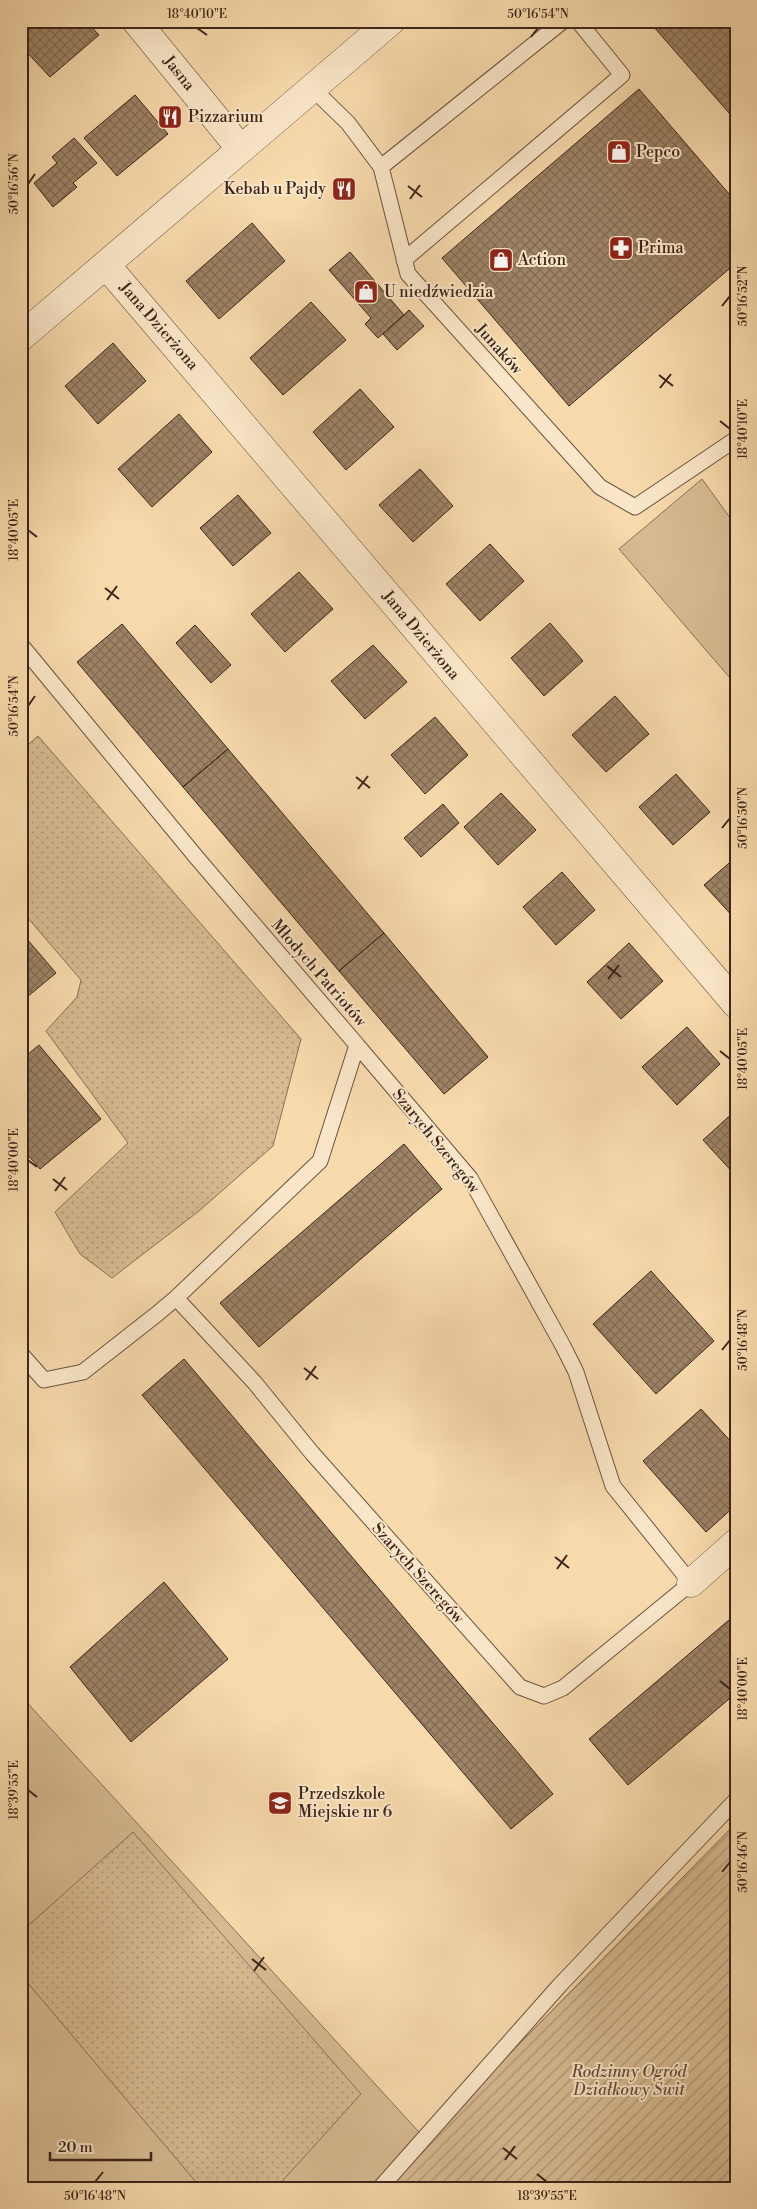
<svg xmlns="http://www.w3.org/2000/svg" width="757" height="2209" viewBox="0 0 757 2209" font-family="'Libre Bodoni',serif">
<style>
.grass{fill:#d8bb93;stroke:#8a7057}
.park{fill:url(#park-dots);stroke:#8a7057}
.garden{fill:url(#garden-furrows);stroke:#8a7057}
.building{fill:url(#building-cross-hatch);stroke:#3d251b}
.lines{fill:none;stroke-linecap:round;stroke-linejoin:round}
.service-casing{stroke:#6c523f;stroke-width:17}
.minor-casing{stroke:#6c523f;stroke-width:29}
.tertiary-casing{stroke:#6c523f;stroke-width:29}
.service{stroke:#fae7c9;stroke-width:15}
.minor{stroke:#fae7c9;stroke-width:28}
.tertiary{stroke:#fae7c9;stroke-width:28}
.ticks{fill:none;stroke:#3d251b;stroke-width:2}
.labels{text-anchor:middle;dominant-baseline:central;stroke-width:4;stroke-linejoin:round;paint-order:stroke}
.street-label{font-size:16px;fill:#3d251b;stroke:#fae7c9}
.poi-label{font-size:16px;fill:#3d251b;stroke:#fae7c9;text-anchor:start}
.park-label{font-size:16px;font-style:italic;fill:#644a39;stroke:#fae7c9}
.neatline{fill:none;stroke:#3d251b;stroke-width:2}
.ticks-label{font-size:12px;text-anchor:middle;fill:#3d251b}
</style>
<defs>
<pattern id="park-dots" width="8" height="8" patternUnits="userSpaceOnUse" patternTransform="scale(1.25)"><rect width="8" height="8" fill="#d8bb93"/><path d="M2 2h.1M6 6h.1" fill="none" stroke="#b09877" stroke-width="1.8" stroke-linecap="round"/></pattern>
<pattern id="garden-furrows" width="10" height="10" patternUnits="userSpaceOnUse" patternTransform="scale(1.25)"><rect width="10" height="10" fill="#d8bb93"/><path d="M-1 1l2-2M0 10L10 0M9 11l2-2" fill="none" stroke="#b09877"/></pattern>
<pattern id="building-cross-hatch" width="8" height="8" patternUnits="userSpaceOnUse" patternTransform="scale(1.25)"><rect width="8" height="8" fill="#9e8366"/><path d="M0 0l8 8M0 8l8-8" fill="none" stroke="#826b53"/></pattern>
</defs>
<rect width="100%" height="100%" fill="#f8daac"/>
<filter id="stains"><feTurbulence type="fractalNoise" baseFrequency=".004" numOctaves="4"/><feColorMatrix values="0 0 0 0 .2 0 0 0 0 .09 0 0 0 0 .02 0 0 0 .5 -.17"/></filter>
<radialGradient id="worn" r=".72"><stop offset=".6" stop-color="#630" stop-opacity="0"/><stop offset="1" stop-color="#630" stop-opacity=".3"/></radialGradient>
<path class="grass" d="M702,479L736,526V685L619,549Z
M21,1696L428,2142L388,2188H21Z"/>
<path class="park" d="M38,736L301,1039L273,1146L199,1211L112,1278L80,1254L55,1212L128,1143L46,1031L77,997L81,980L21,910V751Z
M133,1832L361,2094L276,2188H201L21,1975V1932Z"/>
<path class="garden" d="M736,1823V2188H388L477,2087Z"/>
<path class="building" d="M38,21H86L99,35L50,77L21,46V36Z
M658,21H736V121L653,26Z
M639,89L736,202V263L569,406L442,258Z
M135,95L168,134L117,176L84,138Z
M74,138L97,163L73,183L77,187L53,207L34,183L57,163L52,157Z
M252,223L285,261L219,319L186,281Z
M350,252L404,315L378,338L365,324L371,318L329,270Z
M311,302L346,340L283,395L250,358Z
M409,310L424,326L397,350L383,334Z
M113,343L146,381L98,424L65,386Z
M360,389L394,427L346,470L313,432Z
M179,414L212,452L152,507L118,469Z
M420,469L453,506L413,542L379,505Z
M238,495L271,533L233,566L200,528Z
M490,544L524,581L480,621L446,584Z
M299,572L333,609L285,652L251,614Z
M550,623L583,661L544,696L511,658Z
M122,624L228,749L183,787L77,662Z
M195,625L231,665L211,683L176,643Z
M373,645L407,682L365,719L331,681Z
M615,696L649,734L606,772L572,735Z
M435,717L468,755L425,794L391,755Z
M228,749L384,933L339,971L183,787Z
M676,774L710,812L673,845L639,807Z
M501,793L536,830L498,865L464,827Z
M443,804L459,823L421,857L404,838Z
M736,857V920L704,885Z
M562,872L595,910L556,945L523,907Z
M21,932L56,973L21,1002Z
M384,933L488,1057L444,1094L339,971Z
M629,943L663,981L621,1019L587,982Z
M687,1027L720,1064L677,1105L642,1067Z
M39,1045L101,1119L40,1169L21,1147V1060Z
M736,1110V1176L703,1140Z
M404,1144L442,1189L259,1347L220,1303Z
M651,1271L714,1341L656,1394L593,1324Z
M184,1359L553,1794L511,1829L142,1395Z
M701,1409L736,1447V1505L706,1532L643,1461Z
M164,1582L228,1659L131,1742L70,1667Z
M736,1614V1693L628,1785L589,1739Z"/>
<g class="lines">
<defs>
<path id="service" d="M312,88L348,123L381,167L408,274L600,487L635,507L736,439
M381,167L563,21
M404,260L622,75L578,21
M21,645L197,858L357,1045L320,1161L176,1298L157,1314L83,1372L44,1380L21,1354
M176,1298L255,1383L312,1453L520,1687L544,1696L563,1688L691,1583L613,1486L576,1372L563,1346L470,1178L357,1045
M380,2188L560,1985L736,1800"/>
<path id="minor" d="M106,265L736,1004
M691,1583L736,1543"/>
<path id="tertiary" d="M136,21L240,148
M21,337L391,21"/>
</defs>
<use href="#service" class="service-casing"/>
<use href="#minor" class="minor-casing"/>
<use href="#tertiary" class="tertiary-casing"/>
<use href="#service" class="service"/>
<use href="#minor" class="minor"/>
<use href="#tertiary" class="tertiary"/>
</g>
<path class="ticks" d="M197,28L207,35M531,37L538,28M28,184L35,174M408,186L422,197M410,199L420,185M722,306L730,296M659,375L673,386M660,388L671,374M720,421L730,429M28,530L37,537M105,588L119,599M107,600L117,586M28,706L35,696M356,777L370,788M358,789L368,776M722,828L730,818M607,966L621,977M608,979L619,965M720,1051L730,1059M28,1160L37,1167M53,1179L67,1190M55,1191L65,1177M722,1350L730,1340M304,1368L318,1379M306,1380L316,1366M555,1557L569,1568M557,1569L567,1555M720,1681L730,1689M28,1790L37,1797M722,1872L730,1862M252,1959L266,1970M254,1971L264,1957M503,2148L517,2159M505,2160L515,2146M537,2174L547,2182M95,2182L103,2172"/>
<defs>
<symbol id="restaurant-square" viewBox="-11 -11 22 22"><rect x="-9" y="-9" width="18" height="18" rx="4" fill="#8f2418" stroke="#fae7c9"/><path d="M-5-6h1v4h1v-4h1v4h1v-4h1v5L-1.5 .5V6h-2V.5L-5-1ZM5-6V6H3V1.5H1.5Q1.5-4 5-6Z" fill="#fff"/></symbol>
<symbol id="shop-square" viewBox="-11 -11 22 22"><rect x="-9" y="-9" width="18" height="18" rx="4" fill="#8f2418" stroke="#fae7c9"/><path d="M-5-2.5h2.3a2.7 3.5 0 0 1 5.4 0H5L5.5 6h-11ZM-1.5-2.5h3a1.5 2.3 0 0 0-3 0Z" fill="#fff"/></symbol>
<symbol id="pharmacy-square" viewBox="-11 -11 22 22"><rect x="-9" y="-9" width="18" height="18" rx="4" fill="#8f2418" stroke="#fae7c9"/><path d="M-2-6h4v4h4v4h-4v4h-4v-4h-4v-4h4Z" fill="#fff"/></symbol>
<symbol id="school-square" viewBox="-11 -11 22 22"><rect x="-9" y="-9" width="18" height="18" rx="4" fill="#8f2418" stroke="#fae7c9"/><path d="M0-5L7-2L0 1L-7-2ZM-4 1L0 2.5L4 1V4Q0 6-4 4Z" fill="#fff"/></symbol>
</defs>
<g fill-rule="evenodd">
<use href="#restaurant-square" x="156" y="103" width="28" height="28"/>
<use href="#shop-square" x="605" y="138" width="28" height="28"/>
<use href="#restaurant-square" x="330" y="175" width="28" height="28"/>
<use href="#pharmacy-square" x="607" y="234" width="28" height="28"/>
<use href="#shop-square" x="487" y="246" width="28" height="28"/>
<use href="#shop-square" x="352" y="278" width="28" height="28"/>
<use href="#school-square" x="266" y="1789" width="28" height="28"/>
</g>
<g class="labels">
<g class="street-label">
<text transform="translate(179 73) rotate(51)">Jasna</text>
<text transform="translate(159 326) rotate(49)">Jana Dzierżona</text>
<text transform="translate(499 349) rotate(48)">Junaków</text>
<text transform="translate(421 635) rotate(50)">Jana Dzierżona</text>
<text transform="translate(319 973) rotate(49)">Młodych Patriotów</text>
<text transform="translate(436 1141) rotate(51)">Szarych Szeregów</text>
<text transform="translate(418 1573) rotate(48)">Szarych Szeregów</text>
</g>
<g class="poi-label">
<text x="188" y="117">Pizzarium</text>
<text x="636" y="152">Pepco</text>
<text x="326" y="189" text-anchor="end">Kebab u Pajdy</text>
<text x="638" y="248">Prima</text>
<text x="518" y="260">Action</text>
<text x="384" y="292">U niedźwiedzia</text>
<text x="298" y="1794">Przedszkole<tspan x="298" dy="18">Miejskie nr 6</tspan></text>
</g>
<g class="park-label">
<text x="629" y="2072">Rodzinny Ogród<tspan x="629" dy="18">Działkowy Świt</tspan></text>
</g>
</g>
<rect width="757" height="2209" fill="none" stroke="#f8daac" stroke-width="55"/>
<path d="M50 2152v8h101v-8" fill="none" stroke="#3d251b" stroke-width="2.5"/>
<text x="58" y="2152" font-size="15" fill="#3d251b" stroke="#fae7c9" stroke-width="4" paint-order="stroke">20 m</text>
<rect x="28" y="28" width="702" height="2154" class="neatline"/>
<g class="ticks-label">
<text x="197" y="18">18°40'10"E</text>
<text x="538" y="18">50°16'54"N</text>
<text transform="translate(14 184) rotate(-90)" y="4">50°16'56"N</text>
<text transform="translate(743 296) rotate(-90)" y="4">50°16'52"N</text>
<text transform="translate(743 429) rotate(-90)" y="4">18°40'10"E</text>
<text transform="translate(14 530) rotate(-90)" y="4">18°40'05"E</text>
<text transform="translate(14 706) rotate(-90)" y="4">50°16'54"N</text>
<text transform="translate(743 818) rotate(-90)" y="4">50°16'50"N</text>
<text transform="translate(743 1059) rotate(-90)" y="4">18°40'05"E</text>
<text transform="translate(14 1160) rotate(-90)" y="4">18°40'00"E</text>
<text transform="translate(743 1340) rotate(-90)" y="4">50°16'48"N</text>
<text transform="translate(743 1689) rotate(-90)" y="4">18°40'00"E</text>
<text transform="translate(14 1790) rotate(-90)" y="4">18°39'55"E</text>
<text transform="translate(743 1862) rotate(-90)" y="4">50°16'46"N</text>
<text x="95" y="2200">50°16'48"N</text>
<text x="547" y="2200">18°39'55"E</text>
</g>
<rect width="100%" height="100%" filter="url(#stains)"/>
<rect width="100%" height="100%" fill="url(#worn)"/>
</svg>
